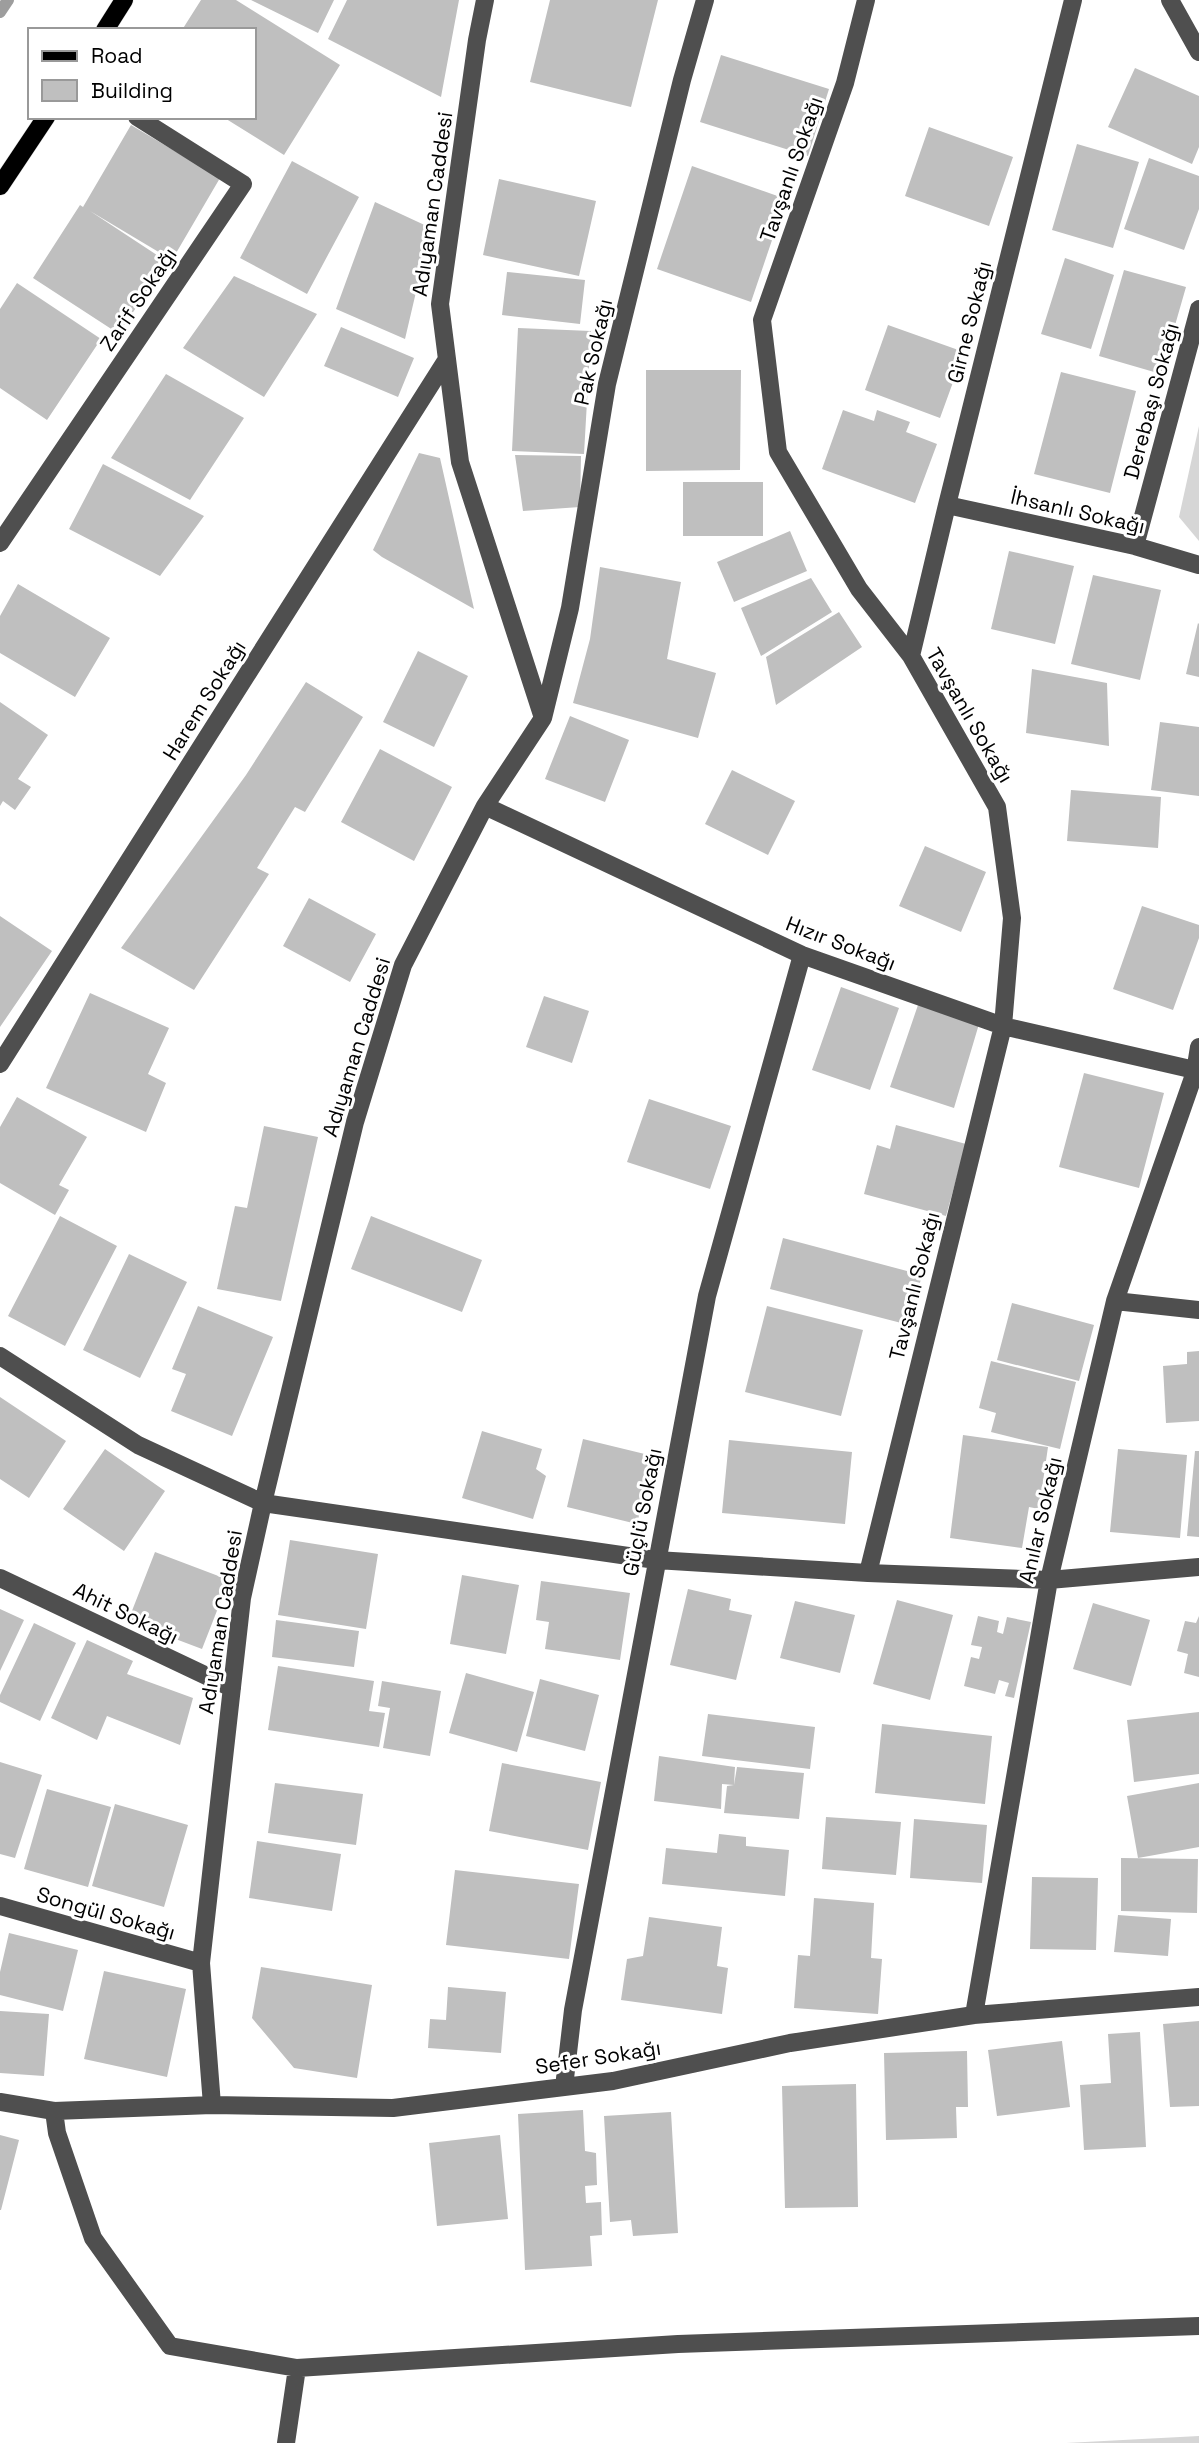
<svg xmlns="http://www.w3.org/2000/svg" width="1199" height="2443" viewBox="0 0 1199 2443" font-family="'Space Grotesk',sans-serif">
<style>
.green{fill:#d6d6d6}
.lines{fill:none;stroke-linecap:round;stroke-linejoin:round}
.stream{stroke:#9d9d9d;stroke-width:12}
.building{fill:#bfbfbf}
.major-casing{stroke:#dbdbdb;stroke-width:19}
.minor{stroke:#4f4f4f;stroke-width:18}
.major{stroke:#000;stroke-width:18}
.labels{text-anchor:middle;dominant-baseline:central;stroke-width:6;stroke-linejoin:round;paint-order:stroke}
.street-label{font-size:21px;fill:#000;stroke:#fff}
</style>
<rect width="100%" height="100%" fill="#fff"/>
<path class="green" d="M1199,426V541L1179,517Z
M1199,2436V2443H1066Z"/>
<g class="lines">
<path class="stream" d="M0,12L8,0"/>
</g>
<path class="building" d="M201,0H236L340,65L284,155L223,117H254V30H182Z
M251,0H334L318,33Z
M347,0H459L441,97L328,39Z
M550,0H658L631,107L530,82Z
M721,55L829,89L808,156L700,122Z
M1135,68L1199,96V147L1192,164L1108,127Z
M131,125L220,178L172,260L90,211L166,261L119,334L33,278L80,205L83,207Z
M929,127L1013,157L989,226L905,196Z
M1077,144L1139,162L1113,248L1052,230Z
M1149,158L1199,176V209L1184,250L1124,229Z
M292,161L359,197L307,294L240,258Z
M692,166L786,199L751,302L657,269Z
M499,179L596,201L579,276L483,255Z
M375,202L431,228L405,339L336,309Z
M1065,258L1114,275L1091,349L1041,334Z
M1124,270L1186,287L1161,374L1099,356Z
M507,272L585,280L580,324L502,315Z
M234,276L317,314L264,397L183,348Z
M17,283L101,339L47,420L0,388V309Z
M888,325L964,352L940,418L865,390Z
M341,327L414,358L398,397L324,366Z
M518,328L591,331L584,454L512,451Z
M646,370H741L740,470L646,471Z
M1061,372L1136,391L1110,493L1034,474Z
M166,374L244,418L190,500L111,458Z
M843,410L874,421L877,410L910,422L906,432L937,444L915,503L822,469Z
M419,453L440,458L474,609L382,557L373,550Z
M515,455L581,456L580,507L523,511Z
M103,464L204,516L160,576L69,529Z
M683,482H763V536H683Z
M790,531L807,571L734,602L717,562Z
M1009,551L1074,566L1055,644L991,629Z
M600,567L681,582L667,659L716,673L698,738L573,703L590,639Z
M1093,575L1161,590L1140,680L1071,664Z
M811,578L832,612L761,656L741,608Z
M18,584L110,638L75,697L0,653V616Z
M839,612L862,647L776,705L766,657Z
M1198,623L1199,624V677L1186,674Z
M418,651L468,676L434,747L383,722Z
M1032,669L1107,683L1109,746L1026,733Z
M306,682L363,717L305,812L295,807L257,868L269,874L194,990L121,948L246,775Z
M0,702L48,735L18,779L31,787L15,810L3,801L0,806Z
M570,716L629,740L605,802L545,779Z
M1160,722L1199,727V796L1151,790Z
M380,749L452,787L414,861L341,822Z
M732,770L795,801L768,855L705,824Z
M1071,790L1161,797L1158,848L1067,841Z
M925,846L986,872L961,932L899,906Z
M309,898L376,934L350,982L283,946Z
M1142,906L1199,925V938L1173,1010L1113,989Z
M0,916L52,951L0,1027Z
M841,987L899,1008L870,1090L812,1070Z
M90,993L169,1028L148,1074L166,1083L146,1132L46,1088Z
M544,996L589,1011L572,1063L526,1047Z
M918,1005L979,1024L954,1108L890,1087Z
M1084,1073L1164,1093L1139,1188L1059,1167Z
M17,1097L87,1137L59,1185L69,1190L55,1215L0,1183V1127Z
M649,1099L731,1126L710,1189L627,1162Z
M896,1125L966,1144L946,1216L864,1194L877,1145L890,1149Z
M264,1126L318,1137L281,1301L217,1289L235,1206L247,1208Z
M60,1216L117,1246L65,1346L8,1316Z
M371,1216L482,1260L462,1312L351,1269Z
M783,1238L922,1275L909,1325L770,1289Z
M129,1254L187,1282L140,1378L83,1350Z
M1012,1303L1094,1325L1079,1381L997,1360Z
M198,1306L273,1337L232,1436L171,1411L186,1374L172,1369Z
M767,1306L863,1330L841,1416L745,1392Z
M1199,1351V1421L1166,1423L1163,1366L1187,1364V1352Z
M991,1361L1076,1382L1060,1449L991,1432L996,1413L979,1408Z
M0,1397L66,1441L29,1498L0,1479Z
M482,1431L542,1449L536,1469L546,1476L533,1519L462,1498Z
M963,1435L1048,1447L1039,1509L1029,1507L1022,1548L950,1538Z
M583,1439L653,1456L637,1524L567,1507Z
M729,1440L852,1452L845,1524L722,1513Z
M105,1449L165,1491L124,1551L63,1509Z
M1118,1449L1187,1455L1180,1538L1110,1532Z
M1195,1451H1199V1537L1187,1536Z
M290,1540L378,1554L366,1629L278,1615Z
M155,1552L229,1580L202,1649L128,1621Z
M462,1575L519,1585L506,1654L450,1644Z
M541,1581L630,1593L620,1660L545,1649L549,1622L536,1620Z
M688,1589L731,1599L729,1610L752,1615L736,1680L670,1665Z
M897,1600L953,1615L930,1700L873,1684Z
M795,1601L855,1615L840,1673L780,1658Z
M1093,1603L1150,1620L1131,1686L1073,1669Z
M0,1609L24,1620L0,1671Z
M978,1616L999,1621L997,1632L1003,1634L1007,1617L1031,1622L1014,1698L1005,1696L1009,1683L999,1680L995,1694L964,1686L971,1657L979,1659L982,1647L971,1645Z
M1199,1616V1677L1184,1673L1188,1654L1177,1651L1185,1621L1196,1623Z
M276,1620L359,1631L354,1667L272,1657Z
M34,1623L76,1643L40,1721L0,1702V1695Z
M87,1640L133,1661L127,1674L193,1698L180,1745L107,1716L97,1740L51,1718Z
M278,1666L374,1681L369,1711L385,1713L379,1747L268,1730Z
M466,1673L534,1692L517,1752L449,1733Z
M540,1679L599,1695L585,1751L526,1736Z
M382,1681L441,1691L430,1756L383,1748L390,1708L378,1706Z
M1199,1712V1774L1134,1782L1127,1720Z
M708,1714L815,1727L810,1769L702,1756Z
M882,1724L992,1736L985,1804L875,1793Z
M659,1756L735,1767L734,1785L722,1784L721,1809L654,1801Z
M0,1762L42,1775L15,1858L0,1854Z
M502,1763L601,1782L588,1850L489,1831Z
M737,1767L804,1773L799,1819L724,1813L727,1786L734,1785Z
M275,1783L363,1794L356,1845L268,1833Z
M1199,1783V1847L1138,1858L1127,1796Z
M47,1789L111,1807L88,1887L24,1869Z
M115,1804L188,1825L164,1907L92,1886Z
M826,1817L901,1822L896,1875L822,1869Z
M914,1819L987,1825L982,1883L910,1878Z
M719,1834L746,1837V1846L789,1850L785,1896L662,1884L666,1848L717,1853Z
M257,1841L341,1854L332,1911L249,1898Z
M1121,1858L1198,1859L1197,1913L1121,1911Z
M455,1870L579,1884L569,1959L446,1945Z
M1032,1877L1098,1878L1096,1950L1030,1949Z
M814,1898L874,1903L871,1958L882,1959L878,2014L794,2008L798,1955L810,1956Z
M1118,1915L1171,1919L1168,1956L1114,1952Z
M649,1917L722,1927L717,1966L728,1968L722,2014L621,2000L627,1959L643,1956Z
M9,1933L78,1950L63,2011L0,1995V1972Z
M261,1967L372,1985L357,2078L294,2068L252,2018Z
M104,1971L186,1989L167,2077L84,2059Z
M448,1987L506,1992L501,2053L428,2048L430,2019L446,2020Z
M0,2011L49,2014L44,2076L0,2073Z
M1199,2021V2106L1170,2107L1163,2024Z
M1140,2032L1146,2147L1084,2150L1080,2085L1111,2083L1108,2034Z
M1062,2041L1070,2107L997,2116L988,2050Z
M967,2051L968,2107H956L957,2138L886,2140L884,2053Z
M856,2084L858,2207L785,2208L782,2086Z
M583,2110L585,2151L596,2153L597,2185L585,2186L586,2203L601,2202L602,2235L590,2236L592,2266L525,2270L518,2114Z
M671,2112L678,2233L633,2236L631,2220L610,2222L604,2116Z
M0,2135L19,2140L1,2210H0Z
M500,2135L508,2219L437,2226L429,2143Z"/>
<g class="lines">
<defs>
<path id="major" d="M105,30L124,0
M0,186L46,117"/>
</defs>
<use href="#major" class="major-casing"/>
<path class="minor" d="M866,0L845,83L762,320L778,452L859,589L911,656L997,807L1012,918L1003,1026L868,1573
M1170,0L1199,52
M947,505L1135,546L1199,565
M0,543L243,184L137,117
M1135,546L1199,309
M911,656L947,505L1073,0
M543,718L570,608L607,384L682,80L705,0
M485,806L802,955L1003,1026L1199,1071
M0,1064L447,359
M1115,1301L1199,1310
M0,1356L138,1445L263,1503L656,1560L868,1573L1049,1580L1199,1567
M0,1578L232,1688
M0,1906L201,1963
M974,2015L1049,1580L1115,1301L1195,1072L1199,1047
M564,2087L573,2010L707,1296L802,955
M0,2102L54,2111L212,2105L393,2108L613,2081L790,2043L974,2015L1199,1997
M212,2105L201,1963L242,1598L263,1503L355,1122L403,965L485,806L543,718L460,462L440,304L477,40L485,0
M54,2111L57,2133L93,2238L170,2346L297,2368L678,2344L1199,2326
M286,2443L297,2368"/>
<use href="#major" class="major"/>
</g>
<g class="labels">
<g class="street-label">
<text transform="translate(791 169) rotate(-71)">Tavşanlı Sokağı</text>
<text transform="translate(432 204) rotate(-82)">Adıyaman Caddesi</text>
<text transform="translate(138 299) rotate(-56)">Zarif Sokağı</text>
<text transform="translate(969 322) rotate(-76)">Girne Sokağı</text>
<text transform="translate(593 352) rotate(-77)">Pak Sokağı</text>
<text transform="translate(1151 401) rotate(-75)">Derebaşı Sokağı</text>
<text transform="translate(1078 511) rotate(13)">İhsanlı Sokağı</text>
<text transform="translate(204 700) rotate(-58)">Harem Sokağı</text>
<text transform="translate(970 715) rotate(60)">Tavşanlı Sokağı</text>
<text transform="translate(841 943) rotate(21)">Hızır Sokağı</text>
<text transform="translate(356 1047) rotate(-73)">Adıyaman Caddesi</text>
<text transform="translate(914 1286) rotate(-76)">Tavşanlı Sokağı</text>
<text transform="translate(642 1512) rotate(-79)">Güçlü Sokağı</text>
<text transform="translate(1040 1520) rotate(-77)">Anılar Sokağı</text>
<text transform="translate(126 1613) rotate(26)">Ahit Sokağı</text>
<text transform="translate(220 1622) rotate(-81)">Adıyaman Caddesi</text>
<text transform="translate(106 1913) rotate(16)">Songül Sokağı</text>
<text transform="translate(598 2057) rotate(-9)">Sefer Sokağı</text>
</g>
</g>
<rect x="28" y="28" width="228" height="91" fill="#ffffff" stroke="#999999" stroke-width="2"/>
<rect x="42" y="51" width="35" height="10" fill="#000000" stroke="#999999" stroke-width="2"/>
<text x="91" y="63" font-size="21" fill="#000000">Road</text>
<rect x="42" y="80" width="35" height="21" fill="#bfbfbf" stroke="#999999" stroke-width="2"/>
<text x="91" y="98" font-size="21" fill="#000000">Building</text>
</svg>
